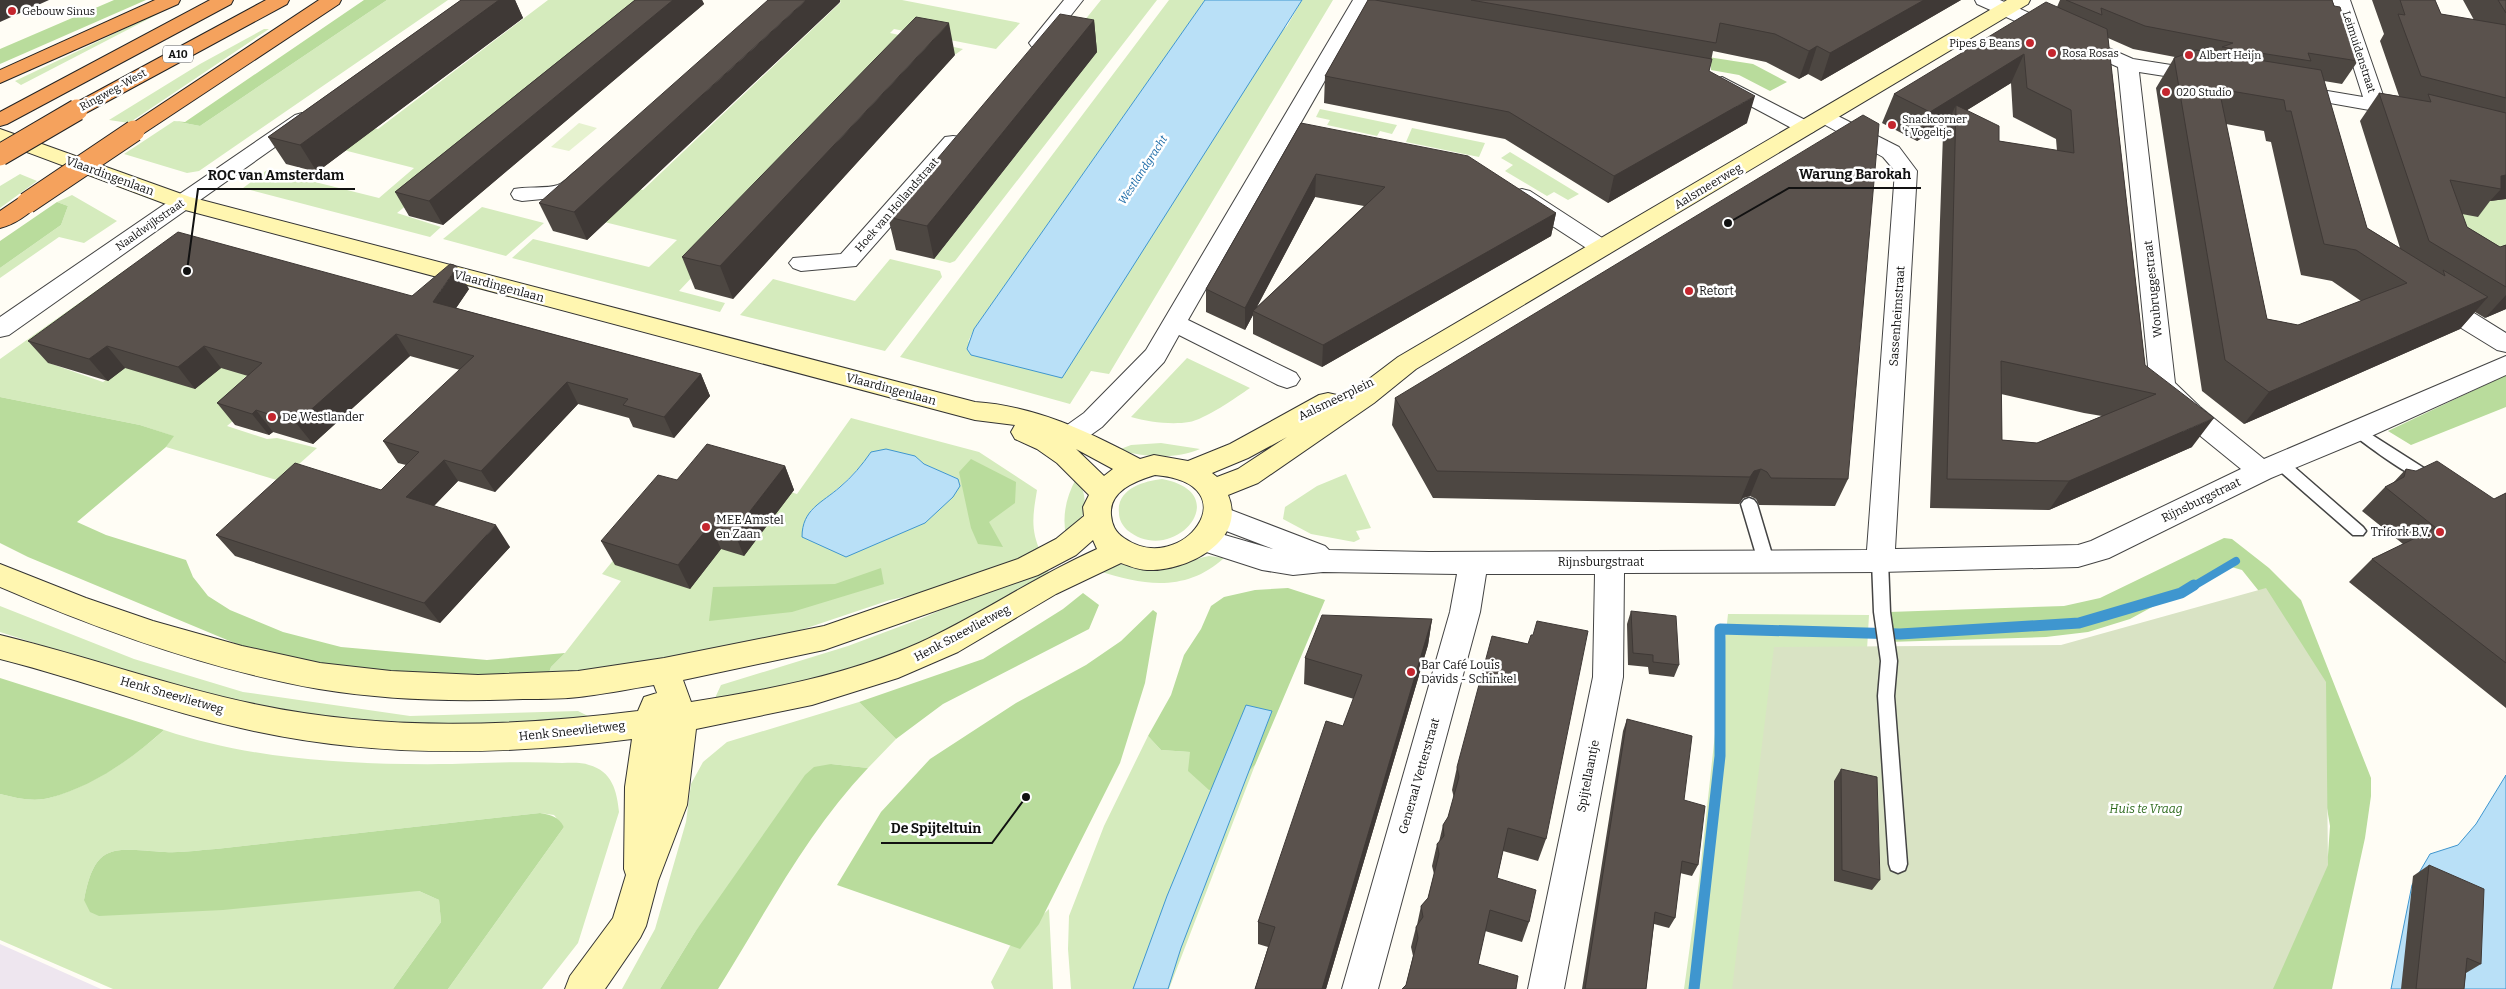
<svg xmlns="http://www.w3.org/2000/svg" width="2506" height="989" viewBox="0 0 2506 989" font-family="Bitter,serif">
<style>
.industrial{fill:#eee6ef}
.green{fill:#d5ebbd;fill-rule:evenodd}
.forest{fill:#b9dc9c}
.cemetery{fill:#d9e3c4}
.pitch{fill:#e6f2cf}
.water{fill:#b9e0f7;stroke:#3f96cf}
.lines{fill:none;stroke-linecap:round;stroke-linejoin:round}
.stream-far1{stroke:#3f96cf;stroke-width:8}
.stream{stroke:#3f96cf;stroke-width:11}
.lane-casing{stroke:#444;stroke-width:3}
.street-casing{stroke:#444;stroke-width:2}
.secondary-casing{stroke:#333;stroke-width:2}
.highway-casing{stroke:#222;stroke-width:2}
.lane{fill:#fff;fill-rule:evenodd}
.street{fill:#fff;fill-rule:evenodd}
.secondary{fill:#fff6b0;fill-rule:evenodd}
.highway{fill:#f5a25d;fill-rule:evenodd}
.highway-bridge-casing{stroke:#222;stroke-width:23;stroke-linecap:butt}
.highway-bridge{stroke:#f5a25d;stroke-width:21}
.wall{fill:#4d4742;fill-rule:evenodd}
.shaded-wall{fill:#3f3936}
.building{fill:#5a524d;stroke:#3f3936;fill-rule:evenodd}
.poi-dot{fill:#c4262e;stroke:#fff;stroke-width:2}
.labels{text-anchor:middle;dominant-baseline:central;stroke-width:5;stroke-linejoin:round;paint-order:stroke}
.far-poi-label{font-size:11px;fill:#111;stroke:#fff;text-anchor:start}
.far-street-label{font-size:11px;fill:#111;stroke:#fff}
.shield{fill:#fff;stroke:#585858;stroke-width:1}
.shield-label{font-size:11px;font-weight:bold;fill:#111}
.far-water-label{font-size:11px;font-style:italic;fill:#1768a6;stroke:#fff}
.street-label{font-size:12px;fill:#111;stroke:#fff}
.poi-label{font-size:12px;fill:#111;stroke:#fff;text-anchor:start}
.park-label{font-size:12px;font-style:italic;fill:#2f6b1f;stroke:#fff}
.leader{fill:none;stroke:#111;stroke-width:2}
.callout-dot{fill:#111;stroke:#fff;stroke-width:2}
.callout-label{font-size:14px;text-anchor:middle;font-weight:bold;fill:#111;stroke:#fff;stroke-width:5;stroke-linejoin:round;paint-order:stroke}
</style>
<rect width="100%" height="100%" fill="#fffdf5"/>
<path class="industrial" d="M0,944L18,952L101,989H0Z"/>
<path class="green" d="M185,0L21,85L15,81Z
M387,0H448L199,171L187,173L124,154L174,121L200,126Z
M548,0H657L397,213L441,227L430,237L243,188L267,170L379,198L414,168L316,143L346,122L378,129Z
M834,0H902L1020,23L996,49L894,29L890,33L963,49L956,54L911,45L679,291L725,303L720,312L512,258L533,239L649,267L677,240L572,214L607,181L643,190L841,2Z
M1101,0H1157L955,261L950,263L934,259L1096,53L1064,46Z
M1169,0H1205L974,329L968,342L1287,26L1302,0H1333L1109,374L1091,371L1070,404L900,357Z
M264,29H269L129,123L109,120L200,64Z
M1320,109L1397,125L1392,134L1380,131L1377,136L1327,125L1330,120L1316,117Z
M1412,128L1485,143L1479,157L1406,142Z
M1510,152L1579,194L1568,200L1554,192L1547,196L1505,171L1513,165L1501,158Z
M2429,158L2506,179V264L2486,273Z
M20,174L37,181L0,208V186Z
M72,195L117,221L84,243L59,237L0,278V268L61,225L68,206L57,202Z
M482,207L544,223L506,256L443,239Z
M890,259L940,271L942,277L885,351L740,315L773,279L855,301Z
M131,266L164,275L49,363L103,382L209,300L272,355L243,379L252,382L266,393L227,426L267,439L277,438L317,448L280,481L166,447L173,436L140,425L0,397V359Z
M1187,358L1250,388C1237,397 1204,420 1189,422C1172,425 1148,422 1131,417Z
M851,418L979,452L1037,490C1033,515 1030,529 1041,553L990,578L890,600L789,634L732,648L548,676L551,667L565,653L621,581L602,574L663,500L715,468L797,494ZM871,452L915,456L924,464L958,479L960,486L810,511C833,493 855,476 871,452Z
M1161,443L1200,449C1175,460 1144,457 1118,450L1131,445Z
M1346,474L1371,528L1356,531L1360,539L1354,542L1311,534L1283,519L1285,507L1317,486Z
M1076,479C1091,495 1086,525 1066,536C1062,516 1066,497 1076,479Z
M1162,479C1238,493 1173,568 1127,530C1122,525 1119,519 1119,513C1116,489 1144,481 1162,479Z
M1209,556L1224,558C1187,592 1144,586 1099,571C1119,559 1140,567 1162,566C1177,565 1194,559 1209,556Z
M1044,566L1052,576L905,651L811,680L726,700L715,698L721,685L848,646L920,619Z
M0,606L134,659L243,692L410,716L578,711L588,716L576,725L360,723L223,703L0,632Z
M1728,614L1869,615L1859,790L1878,989H1684L1699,881Z
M859,702L896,739L868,768L831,764L695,932L660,989H622L655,929L686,822L691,784L703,762L727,742Z
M164,730C256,761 356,765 452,764C489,763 526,761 562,763C571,763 581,762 589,765C612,771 617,791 619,812L578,943L542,989H448L564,827L554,815L540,813L216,849C199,850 182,853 165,852C115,849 95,840 84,900L419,891L439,900L441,922L393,989H113L0,940V794C16,798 33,802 49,798C92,786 132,759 164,730Z
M1148,736L1161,750L1190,752L1240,781L1255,765L1169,989H1071L1068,949L1069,916L1104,826Z
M1049,909L1053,989H994L991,982L1010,946Z"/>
<path class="forest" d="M114,0H146L0,64V49Z
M364,0H387L200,126L174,121L185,122Z
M1695,55L1753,64L1787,82L1770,91L1739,75L1711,70V64L1694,61Z
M57,202L68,206L61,225L0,268V241Z
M2506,375V407L2411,445L2388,431Z
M0,397L140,425L174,436L166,447L77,522L106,535L186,560L193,577L208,596L230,610L283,632L341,647L487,660L565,653L551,667L548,676L412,680L263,655L28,557L0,543Z
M971,459L1016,482L1015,503L989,522L1003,547L978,544L971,528L959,472Z
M2224,538L2232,539L2269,568L2301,600L2371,778V796L2365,838L2332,989H2272L2328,855L2330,826L2326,802L2266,600L2242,570L2228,566L2130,619L2088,632L2046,637L1888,642L1889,612L2064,606L2100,598Z
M881,568L884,584L792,612L709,621L713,587L835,584Z
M1288,588L1325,600L1255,765L1240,781L1209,790L1188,771L1190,752L1161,750L1148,736L1171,695L1184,655L1201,629L1211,606L1224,597L1255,590Z
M1083,593L1099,605L1089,629L943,704L896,739L859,702L983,659L1063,609Z
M1153,610L1157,613L1145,683L1120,763L1039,924L1020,949L837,885L881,812L930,759L1016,703L1086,665L1121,641Z
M0,678L164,730C132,759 92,787 49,798C33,802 16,798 0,794Z
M831,764L868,768C807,832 765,914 718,989H660L695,932L805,775L814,767Z
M540,813C551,815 558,816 564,827L448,989H393L441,922L439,900L419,891L223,910L99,916L90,912L84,900C95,840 115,849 165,852C182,853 199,850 216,849Z"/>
<path class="cemetery" d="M2266,588L2326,682L2328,865L2273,989H1732L1774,647L2061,645Z"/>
<path class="pitch" d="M579,123L597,128L569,151L551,147Z"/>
<path class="water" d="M1205,0H1302L1062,378L971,355L967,349L974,329Z
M886,449L915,456L924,464L958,479L960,486L953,497L925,523L846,557L802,537C802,509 822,503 840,487C852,477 862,465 871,452Z
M1246,705L1272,711L1181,948L1168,989H1133L1167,896Z
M2506,775V989H2391L2412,885L2430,854L2458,845L2476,824Z"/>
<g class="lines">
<path class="stream-far1" d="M2192,587L2236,561"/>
<path class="stream" d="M1694,989L1720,756V629L1900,634L2079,623L2181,593L2194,585"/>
<defs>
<path id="lane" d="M2358,426L2427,470L2439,475L2441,479L2439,483C2421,488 2369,446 2353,435L2351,431L2353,427Z
M2280,458L2285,459L2363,527L2366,531L2363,535H2353L2275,467L2273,463L2275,459Z
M1749,498L1754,500L1757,504L1774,561L1772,565L1766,567L1760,565L1758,561L1741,504L1744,500Z
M1880,555L1886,557L1888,561L1890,612L1897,661L1894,696L1907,864L1905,870L1898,873L1891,870L1889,864L1878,696L1881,661L1874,612L1872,561L1874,557Z"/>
<path id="street" d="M1064,0H1083L1046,47H1032L1029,43Z
M1353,0H1371L1188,320L1296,373L1300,379L1296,385L1287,388L1278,385L1179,335L1164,362L1102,427L1064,454L1055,457L1046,454L1042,447L1046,440L1084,413L1146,350Z
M1975,0H2000L2133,59L2203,70L2210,72L2213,76L2210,80L2203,82L2139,72L2175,383L2200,407L2264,459L2506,356V375L2367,438L2271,478L2109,558L2078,567L1880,572L1624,573L1623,677L1564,989H1528L1593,677L1595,574H1486L1480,612L1378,989H1342L1450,612L1457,574L1323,572L1293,575L1262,570L1194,548L1190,540L1194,532L1204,529L1273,549L1208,524L1204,516L1208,508L1218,505L1325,546L1329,550L1429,552L1867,550L1895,171L1883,157L1818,121L1815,117L1818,113L1825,111L1832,113L1899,147L1917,171L1895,549L2078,545L2091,541L2241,469L2182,421L2150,386L2118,67L1977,4Z
M2332,0H2350L2385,101L2414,109L2417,113L2414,117L2407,119L2375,111L2285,95L2282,91L2285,87L2292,85L2363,97Z
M1722,77L1813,124L1817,128L1813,132L1806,134L1799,132L1715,87L1712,83L1715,79Z
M302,113L309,115L312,119L309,123L9,335L0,337V317L295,115Z
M953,136L961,137L964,142L961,147L856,266L801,271L793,268L789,263L793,258L841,254L945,137Z
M584,167L592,169L595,174L573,196L522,201L514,199L511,194L514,189C528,186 545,189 558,185C568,181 573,170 584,167Z
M1522,189L1530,191L1610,243L1614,248L1610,253L1602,255L1594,253L1514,201L1511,196L1514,191Z
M2436,293L2445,295L2506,333V352L2497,350L2427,307L2424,301L2427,295Z"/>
<path id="secondary" d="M2007,0H2030L2028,4L1416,369L1374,403L1258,483L1228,495C1248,542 1184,572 1147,570C1139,570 1129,566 1121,563L1056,594L958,652L898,678L812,705L696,729L687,805L658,881L646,926L640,938L605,989H565L570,976L613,918L626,875L624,869L625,787L632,739C508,755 381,758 259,732C171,714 87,681 0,659V635C87,656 171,687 259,705C384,731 512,727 638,711L644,697L657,693L654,685C629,689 604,694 579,697C561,699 541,699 523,699C456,702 386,700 319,689C210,670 102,631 0,587V564L86,598L153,621L242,646L320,663L391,671L478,675L578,671L664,658L824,626L1018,559L1056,539L1084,516L1083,507L1089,495L1057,463L1037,449L1015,439L1011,432L1015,425L975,420L174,207L0,142V129L190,197L975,402C1036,406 1087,431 1140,459L1154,455L1188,461L1230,444L1319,395L1328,393L1337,395L1340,401L1398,357ZM1287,437L1238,469L1217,477L1212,473L1248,458ZM1076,449L1113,469L1104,476ZM1155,475C1253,483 1182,579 1124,538C1115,532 1112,525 1111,515C1109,491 1135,481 1155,475ZM1093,540L1097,549C1036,576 980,615 919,643C847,675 768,690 691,702L683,680L824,650L1038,575L1076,555Z"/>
<path id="highway" d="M155,0H180L178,4L0,83V70Z
M210,0H233L231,4L7,124L0,126V112Z
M266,0H289L287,4L84,114L77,116L70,114L67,110L70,106Z
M319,0H341L339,4L141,135L134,137L127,135L123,131L127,127Z
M27,196L35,198L38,203C31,214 13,225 0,228V211L19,198Z"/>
</defs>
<use href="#lane" class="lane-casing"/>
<use href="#street" class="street-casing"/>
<use href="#secondary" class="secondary-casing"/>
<use href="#highway" class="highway-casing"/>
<use href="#lane" class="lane"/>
<use href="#street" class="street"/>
<use href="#secondary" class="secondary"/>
<use href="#highway" class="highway"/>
<defs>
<path id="highway-bridge" d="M0,155L77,110
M27,203L134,131"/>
</defs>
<use href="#highway-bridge" class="highway-bridge-casing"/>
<use href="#highway-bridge" class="highway-bridge"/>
</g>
<path class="wall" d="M461,0H515L523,18L317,172L286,164L268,137Z
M635,0H702L704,4L443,225L409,216L395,192Z
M1368,0H1961L1821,81L1808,74L1799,79L1766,62L1713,51L1709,71L1747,123L1608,203L1505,139L1324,103L1325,76Z
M2060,0H2332L2358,61L2342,84L2324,81L2367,228L2400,248L2360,121L2379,93L2399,96L2380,41L2384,34L2372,0H2435L2441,14L2474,20L2463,0H2506V199L2490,201L2478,217L2462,214L2467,227L2500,247L2506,245V309L2485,318L2475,312L2460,329L2244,424L2202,391L2156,88L2174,58L2175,57L2133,49L2108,38L2145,365L2192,447L2049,510L1930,508L1943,134L1948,122L1917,141L1882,123L1894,94L2057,7ZM2011,83L2013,117L2056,139L2057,151L1999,141L1967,110ZM2226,124L2264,131L2266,141L2271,142L2301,275L2332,281L2361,301L2298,325L2267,319ZM2001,394L2084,413L2102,416L2037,443L2002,440Z
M840,2L587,240L553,231L539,203Z
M1094,20L1097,52L934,259L896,250L888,217Z
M955,55L733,299L695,289L682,257Z
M1301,123L1556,213L1551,236L1322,367L1253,334V315L1245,330L1206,312V289ZM1315,197L1364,206L1257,307Z
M469,289L456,308L701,374L710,396L674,438L633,427L629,418L578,404L495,492L458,481L434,506L510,547L440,623L235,556L216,535L381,490L406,465L398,463L383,441L460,370L410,356L313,444L273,432L269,435L235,425L217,403L248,376L221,368L195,389L125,368L108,381L48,363L28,341Z
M1395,398L1848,479L1835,506L1759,505L1756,499L1750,496L1743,498L1739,504L1433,498L1392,425Z
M785,466L794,490L744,556L721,549L690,589L615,565L601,541L677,480Z
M2406,469L2494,499L2506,493V708L2349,582L2372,559L2403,544L2362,511L2385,487L2393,483Z
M1631,611L1679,665L1674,677L1649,674L1648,667L1628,665L1627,624Z
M1432,619L1428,645L1326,989H1255L1268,947L1258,944V922L1343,726L1354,699L1304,684L1305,658Z
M1627,719L1698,865L1692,876L1680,873L1675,918L1669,928L1654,924L1646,989H1582L1623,731Z
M1457,767L1546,839L1538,861L1503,851L1497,878L1529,922L1522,942L1485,931L1478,964L1406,985L1413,956L1411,947L1416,927L1417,925L1421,906L1428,898L1434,874L1432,866L1437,844L1439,842L1443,825L1448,817L1454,798L1452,790Z
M1841,769L1880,880L1872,890L1834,881V781Z
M2429,865L2481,964L2466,973L2464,989H2401L2413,876Z"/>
<path class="shaded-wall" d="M0,0H49L0,22Z
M499,0H515L523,18L317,172L300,145Z
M673,0H702L704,4L443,225L429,201Z
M806,0H840V2L587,240L574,212Z
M1924,0H1961L1821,81L1830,53Z
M1094,20L1097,52L934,259L927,226Z
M949,23L955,55L733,299L720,266Z
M1817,46L1808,74L1799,79L1809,51Z
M2024,54L2011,83L1956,117V105L1948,122L1917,141L1930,112Z
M1755,96L1747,123L1608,203L1614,176Z
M1316,174L1315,197L1254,312L1253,311V315L1245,330V308Z
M2506,175V199L2490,201L2501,189V176Z
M1556,213L1551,236L1322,367L1323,345Z
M457,267L469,289L446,323L433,302Z
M2506,295V309L2485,318Z
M2488,297L2460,329L2244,424L2269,392Z
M396,334L410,356L313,444L296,423Z
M107,346L125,368L108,381L89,359Z
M204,346L221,368L195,389L178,367Z
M701,374L710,396L674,438L664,417Z
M567,382L578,404L495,492L481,471Z
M256,410L273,432L269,435L252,414Z
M2214,418L2192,447L2049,510L2069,481Z
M444,460L458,481L421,519L406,497Z
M785,466L794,490L744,556L734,532Z
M1761,469L1750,496L1743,498L1739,504L1750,477L1754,471Z
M496,525L510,547L440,623L424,603Z
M710,525L721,549L690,589L678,565Z
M1432,619L1428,645L1326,989H1322Z"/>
<path class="building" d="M461,0H499L300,145L268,137Z
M635,0H673L429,201L395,192Z
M768,0H806L574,212L539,203Z
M1368,0H1375L1712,59L1709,71L1755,96L1614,176L1509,112L1325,76Z
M1471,0H1924L1830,53L1817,46L1809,51L1775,34L1720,23L1716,43Z
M2066,0H2332L2334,6L2340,7L2358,61L2308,53L2311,61L2222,47L2233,43L2145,26L2101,8L2102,15Z
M2400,0H2435L2441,14L2506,25V98L2421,76L2398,14L2405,15Z
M2498,0H2506V13Z
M2046,2L2107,29L2145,365L2214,418L2069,481L1947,479L1956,105L1999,126V141L2074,153L2071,110L2027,88L2024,54L1930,112L1894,94ZM2001,361L2156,394L2037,443L2002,440Z
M1060,14L1094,20L927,226L888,217Z
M916,17L949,23L720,266L682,257Z
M2196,50L2321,70L2367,228L2445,276L2443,270L2488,297L2269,392L2225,360L2174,58ZM2219,89L2284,100L2286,111H2291L2324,244L2356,250L2407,283L2298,325L2267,319Z
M2379,93L2431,102L2428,94L2506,113V175L2501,176V189L2450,180L2467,227L2500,247L2506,245V287L2429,241Z
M1863,115L1879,124L1848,479L1771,478L1767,472L1761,469L1754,471L1750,477L1437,471L1395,398Z
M1301,123L1468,156L1556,213L1323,345L1253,311L1385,187L1316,174L1245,308L1206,289Z
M178,232L412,296L450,264L454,265L457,267L433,302L701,374L664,417L623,405L628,399L567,382L481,471L444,460L406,497L496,525L424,603L216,535L295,463L381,490L419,452L383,441L474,356L396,334L296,423L256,410L252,414L217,403L262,363L204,346L178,367L107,346L89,359L28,341Z
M707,444L785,466L734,532L710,525L678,565L601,541L658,475L677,480Z
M2437,461L2494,499L2506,493V663L2372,559L2436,528L2385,487L2404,477L2406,469L2416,471Z
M1631,611L1676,616L1679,665L1653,662V655L1633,653Z
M1322,615L1432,619L1322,989H1255L1275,927L1258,922L1326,721L1343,726L1362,675L1305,658Z
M1537,621L1588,631L1546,839L1508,828L1497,878L1536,890L1529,922L1490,910L1478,964L1518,976L1516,989H1402L1406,985L1418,938L1416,927L1423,917L1421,906L1428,898L1439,854L1437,844L1444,836L1443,825L1448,817L1459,777L1457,767L1492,636L1528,644L1531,635H1533Z
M1627,719L1692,736L1684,800L1705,806L1698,865L1682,861L1675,918L1655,912L1646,989H1585Z
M1841,769L1877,777L1880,880L1842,870Z
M2429,865L2484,889L2481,964L2467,958L2464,989H2416Z"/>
<g class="poi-dot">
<circle cx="12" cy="11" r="5"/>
<circle cx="2030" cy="43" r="5"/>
<circle cx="2052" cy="53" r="5"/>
<circle cx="2189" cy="55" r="5"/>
<circle cx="2166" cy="92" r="5"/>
<circle cx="1892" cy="125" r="5"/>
<circle cx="1689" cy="291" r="5"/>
<circle cx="272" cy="417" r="5"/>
<circle cx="706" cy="527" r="5"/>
<circle cx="2440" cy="532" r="5"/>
<circle cx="1411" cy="672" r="5"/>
</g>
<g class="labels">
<g class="far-poi-label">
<text x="22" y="11">Gebouw Sinus</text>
<text x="2020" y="43" text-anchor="end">Pipes &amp; Beans</text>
<text x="2062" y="53">Rosa Rosas</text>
<text x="2199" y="55">Albert Heijn</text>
<text x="2176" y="92">020 Studio</text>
<text x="1902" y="119">Snackcorner<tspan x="1902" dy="13">'t Vogeltje</tspan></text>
</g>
<g class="far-street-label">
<text transform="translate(2359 52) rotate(72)">Leimuidenstraat</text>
<text transform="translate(113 90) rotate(-29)">Ringweg-West</text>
<text transform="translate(897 205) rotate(-49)">Hoek van Hollandstraat</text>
<text transform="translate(150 225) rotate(-35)">Naaldwijkstraat</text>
</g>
<rect class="shield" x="163" y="45.5" width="30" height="17" rx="4"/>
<g class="shield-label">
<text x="178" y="54">A10</text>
</g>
<g class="far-water-label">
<text transform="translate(1143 170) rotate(-57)">Westlandgracht</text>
</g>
<g class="street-label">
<text transform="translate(110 176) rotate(20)">Vlaardingenlaan</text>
<text transform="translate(1708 186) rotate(-31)">Aalsmeerweg</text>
<text transform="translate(499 286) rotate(15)">Vlaardingenlaan</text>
<text transform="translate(2153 289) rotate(-96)">Woubruggestraat</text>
<text transform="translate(1897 316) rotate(-86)">Sassenheimstraat</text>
<text transform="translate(891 389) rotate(15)">Vlaardingenlaan</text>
<text transform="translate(1336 399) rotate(-26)">Aalsmeerplein</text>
<text transform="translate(2201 500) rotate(-26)">Rijnsburgstraat</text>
<text x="1601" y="562">Rijnsburgstraat</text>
<text transform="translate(962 633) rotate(-28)">Henk Sneevlietweg</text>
<text transform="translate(172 695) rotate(16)">Henk Sneevlietweg</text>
<text transform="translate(572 731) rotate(-6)">Henk Sneevlietweg</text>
<text transform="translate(1419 776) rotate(-74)">Generaal Vetterstraat</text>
<text transform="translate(1588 776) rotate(-79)">Spijtellaantje</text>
</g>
<g class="poi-label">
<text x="1699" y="291">Retort</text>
<text x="282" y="417">De Westlander</text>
<text x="716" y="520">MEE Amstel<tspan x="716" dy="14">en Zaan</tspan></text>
<text x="2430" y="532" text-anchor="end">Trifork B.V.</text>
<text x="1421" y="665">Bar Café Louis<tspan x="1421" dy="14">Davids - Schinkel</tspan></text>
</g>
<g class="park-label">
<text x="2146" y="809">Huis te Vraag</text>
</g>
</g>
<path class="leader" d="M1728 223L1789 188H1921M187 271L198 189H355M1026 797L992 843H881"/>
<g class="callout-dot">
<circle cx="1728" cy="223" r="5"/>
<circle cx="187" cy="271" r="5"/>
<circle cx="1026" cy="797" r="5"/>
</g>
<g class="callout-label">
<text x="1855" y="179">Warung Barokah</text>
<text x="276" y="180">ROC van Amsterdam</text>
<text x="936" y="833">De Spijteltuin</text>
</g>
</svg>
